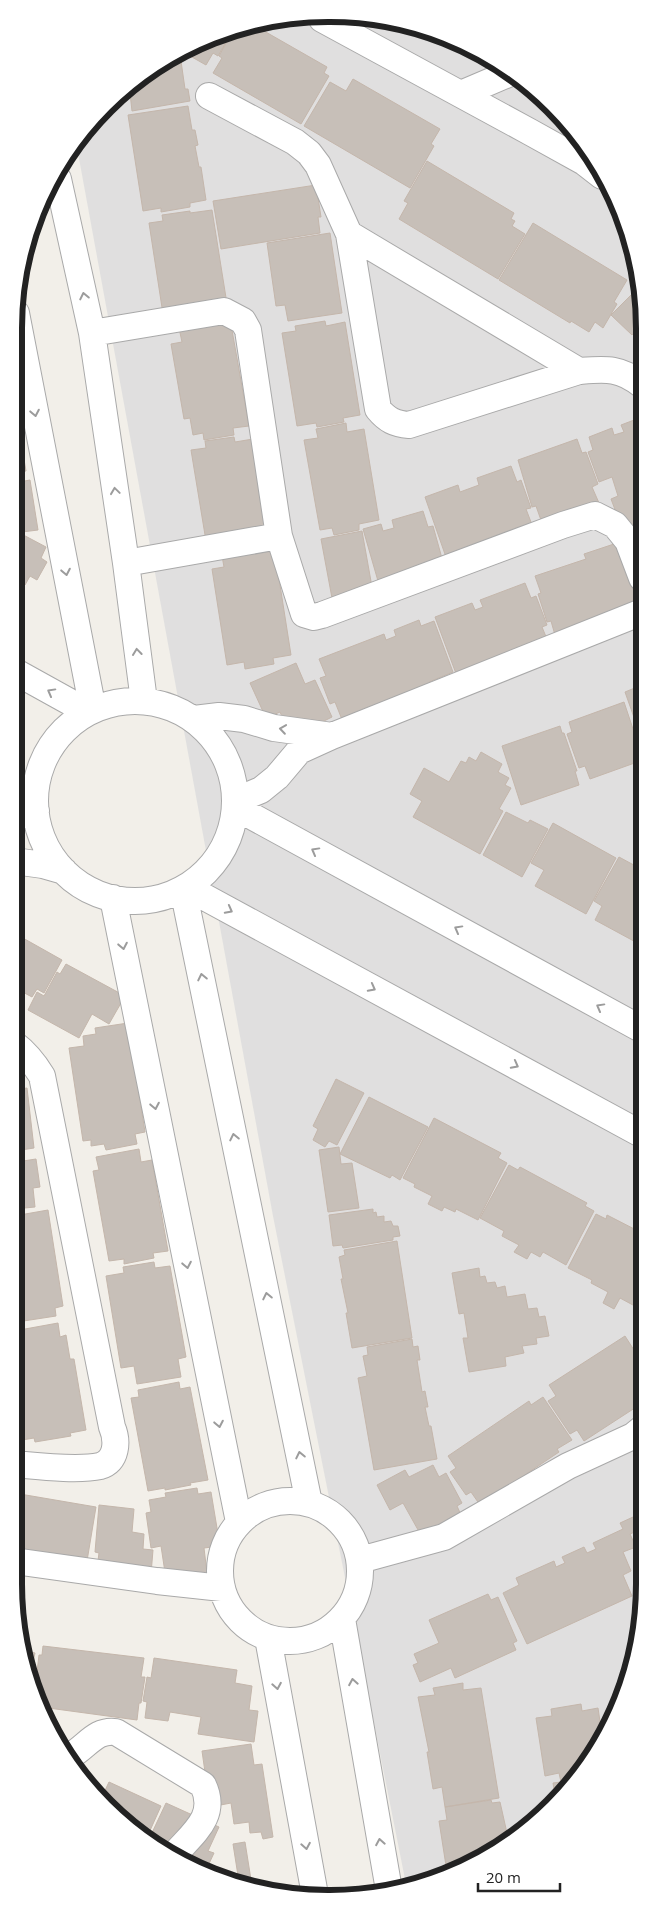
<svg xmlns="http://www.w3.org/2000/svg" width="658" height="1913" viewBox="0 0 658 1913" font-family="'Open Sans',sans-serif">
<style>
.residential{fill:#e0dfdf}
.building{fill:#c7bfb8;stroke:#c4b6ab}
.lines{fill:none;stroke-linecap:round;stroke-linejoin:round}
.street-casing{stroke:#a9a9a9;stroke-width:28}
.street{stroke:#fff;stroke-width:26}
.oneway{stroke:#9c9c9c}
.rim{fill:none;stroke:#222;stroke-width:6}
</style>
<rect width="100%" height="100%" fill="#f2efe9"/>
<path class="residential" d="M288,16L410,24L487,56L566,121L612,190L642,288L644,1584L634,1665L591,1759L504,1846L410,1889H407L273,1216L76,142L79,137L171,56Z"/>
<path class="building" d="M257,27L327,67L324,73L329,76L301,124L213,73L222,58L219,56L230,36Z
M425,31L487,56L482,65Z
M229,37L218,56L213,53L206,65L183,52Z
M171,56L173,62L181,61L185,89H188L190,101L132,111L130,93Z
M353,79L440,129L431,144L434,146L410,188L304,126L330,82L346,91Z
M188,106L192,130H195L198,145L195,146L199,167H201L206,200L190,203V207L161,212V208L143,211L128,115Z
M427,161L514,213L511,219L515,221L512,226L525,234L498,279L399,219L408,203L404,201Z
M316,185L321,217H318L320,233L221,249L213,201Z
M212,210L227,304L163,314L149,223L163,221L162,215L190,211V213Z
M533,223L627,280L614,302L617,304L603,328L595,322L589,332L571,321L570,323L499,280Z
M330,233L342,313L288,321L285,305L276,306L267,243Z
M641,285L642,288V338L635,332L632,335L611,315Z
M230,319L249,426L233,428L234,435L204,440L203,433L193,435L190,418L184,419L171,344L182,342L179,328Z
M325,321L326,326L345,322L360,415L343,418L344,422L317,427L316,423L297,426L282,333L296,331L295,326Z
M14,401L26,471L19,472L20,476L14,477Z
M642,417V521L622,528L611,499L618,496L612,477L599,482L588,452L593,450L589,437L612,428L614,435L624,432L621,425Z
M346,423L347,432L364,429L379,520L359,524V530L334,535L332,528L320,530L304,440L318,438L316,429Z
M234,437L235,442L253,439L268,534L206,541L191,450L206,448L205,441Z
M577,439L582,453L586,452L598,484L592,487L599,503L542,523L536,506L532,507L518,460Z
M511,466L517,482L521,480L531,508L526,509L534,530L447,560L425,497L458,485L460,492L479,485L477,478Z
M14,479H18L19,482L30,480L38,530L22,532L21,524L14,525Z
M423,511L428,527L433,526L443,562L378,581L363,529L381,524L383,531L394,528L392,520Z
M14,530L46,547L41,558L47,562L37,580L30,576L25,585L18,581L14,588Z
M362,531L372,587L332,598L321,539Z
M623,541L642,590L639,591L642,605L555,635L551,621L547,622L538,594L541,593L535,576L586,559L584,554Z
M274,547L291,655L273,658L274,664L245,669L244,662L227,665L212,569L224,567L222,556Z
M525,583L531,598L536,596L547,625L542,627L549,644L458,679L435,617L472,603L475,610L483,607L480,600Z
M419,620L421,626L434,621L453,672L429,682L431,687L343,722L335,702L330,704L320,678L326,676L319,659L384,634L386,640L396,636L394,630Z
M296,663L305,684L315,680L332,717L308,729L303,718L286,725L280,712L266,718L250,683Z
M642,685V740L625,692Z
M624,702L642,756L643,760L590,779L585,766L579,768L567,734L572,732L569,722Z
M560,726L562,733H564L577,771H575L579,785L521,805L502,746Z
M481,752L502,764L498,772L509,778L505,785L511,788L499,809L503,811L480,854L413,817L422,801L410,794L424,768L449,782L461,761L466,763L469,757L476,761Z
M506,812L528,823L530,820L548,829L522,877L483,855Z
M553,823L616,858L586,914L535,886L544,870L531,863Z
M619,857L643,870V946L595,920L602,906L594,901Z
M14,933L62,960L44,993L37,989L32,997L17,989L14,995Z
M66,964L125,996L109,1024L92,1014L79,1038L28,1010L37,992L44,996L57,972L60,974Z
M128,1023L145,1132L135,1134L137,1144L106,1150L104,1144L91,1146V1140L83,1141L69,1048L84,1046L83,1036L96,1034L95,1028Z
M336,1079L364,1093L337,1145L329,1141L325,1147L313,1140L318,1129L313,1126Z
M27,1088L34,1148L21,1150L23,1161L36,1159L40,1187L33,1188L35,1207L14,1209V1090Z
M369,1097L428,1127L400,1180L392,1175L390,1178L340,1154Z
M434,1118L501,1153L498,1158L507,1163L478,1220L456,1209L455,1212L444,1207L442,1211L428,1204L432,1196L414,1187L415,1184L403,1178Z
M339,1147L341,1164L352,1163L359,1208L328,1212L319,1150Z
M139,1149L141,1162L152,1160L168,1251L153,1253L154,1258L124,1264V1259L109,1261L93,1171L99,1170L96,1157Z
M509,1165L518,1170L520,1167L587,1203L585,1206L594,1211L566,1265L543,1252L540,1257L531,1252L527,1259L514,1252L519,1245L502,1236L504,1231L480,1218Z
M373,1209V1213L376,1212L377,1217L384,1216V1222L391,1221L393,1226H398L400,1236L393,1237V1240L343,1248L342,1245L333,1246L329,1215Z
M48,1210L63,1306L55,1308L56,1316L17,1322L16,1318H14V1216Z
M596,1214L606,1219L607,1215L644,1234V1311L620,1298L614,1309L603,1303L608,1292L591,1283L592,1280L568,1268Z
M397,1241L412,1338L352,1348L346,1313H348L341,1279H343L339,1257L345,1255L344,1250Z
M154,1262L155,1268L170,1266L186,1357L178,1359L181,1377L137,1384L134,1366L121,1368L106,1276L124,1273L123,1267Z
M479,1268L480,1277L485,1276L487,1283L495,1282L497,1288L505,1286L507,1297L525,1294L528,1309L537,1308L539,1317L545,1316L549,1336L536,1338L537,1344L522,1346L524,1353L505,1357L506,1366L469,1372L463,1338H468L464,1313L459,1314L452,1273Z
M58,1323L60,1337L66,1335L70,1359H74L86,1430L70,1433L71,1436L35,1442L34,1438L22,1440L14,1392V1331Z
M625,1336L641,1361L644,1360V1402L584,1441L577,1430L570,1434L548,1401L556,1396L549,1385Z
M412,1339L413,1347L418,1346L420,1360H417L422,1392L425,1391L428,1407H425L429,1426H431L437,1459L374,1470L358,1378L367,1376L363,1356L368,1355L367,1347Z
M179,1382L180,1389L190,1387L208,1480L190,1483L191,1485L165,1490V1488L148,1491L131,1398L139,1397L138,1390Z
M543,1397L572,1440L557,1449L559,1452L480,1505L471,1492L466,1495L450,1472L456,1468L448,1456L529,1401L531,1405Z
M433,1465L439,1477L446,1473L462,1503L457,1506L461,1515L422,1537L403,1503L390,1510L377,1485L405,1470L409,1477Z
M197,1488L198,1494L211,1492L220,1546L204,1548L207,1573L166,1579L161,1546L151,1548L146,1513L151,1512L149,1500L166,1497L165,1493Z
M14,1493L96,1507L86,1567L14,1555Z
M99,1505L134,1509L132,1532L144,1534L143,1549L153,1550L151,1574L97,1568L99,1553L95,1552Z
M644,1512V1521L642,1522L644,1528L630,1534L636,1547L623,1552L631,1571L623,1575L632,1596L527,1644L503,1593L519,1585L516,1578L554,1561L556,1567L565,1563L562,1557L584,1547L587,1553L596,1549L593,1543L623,1529L620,1523Z
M488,1594L491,1600L498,1597L517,1641L513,1643L516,1650L455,1678L451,1668L420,1682L413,1665L418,1663L414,1654L439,1643L429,1620Z
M43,1646L144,1658L141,1677H145L141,1703H139L137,1720L41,1707L42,1694L35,1693V1689L39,1655H42Z
M27,1651L35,1653L31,1671Z
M154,1658L237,1670L235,1683L252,1686L249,1710L258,1711L254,1742L198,1734L201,1717L170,1712L168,1721L145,1718L147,1702L143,1701L147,1677L151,1678Z
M463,1683V1690L481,1688L499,1798L445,1807L442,1787L433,1789L427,1752H429L418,1697L435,1695L433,1688Z
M581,1704L582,1711L598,1708L602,1735L591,1759L555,1795L553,1783L561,1782L559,1773L545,1776L536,1718L552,1716L551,1709Z
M251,1744L254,1765L262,1764L273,1837L263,1839L261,1832L250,1833L249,1822L234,1824L231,1803L210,1807L202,1751Z
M109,1782L161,1806L148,1835L101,1799Z
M491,1800L492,1803L500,1802L509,1842L504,1846L447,1872L439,1821L447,1820L445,1807Z
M166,1803L219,1827L208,1851L214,1853L207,1868L193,1862L189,1867L150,1837Z
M245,1842L252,1886L239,1882L233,1844Z"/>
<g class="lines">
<defs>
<path id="street" d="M322,19L530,132L584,162L602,176
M461,94L508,74
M209,96L295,142L309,153L318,165L349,234L378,409C387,420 395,424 409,425L579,371
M58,179L92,333L126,563L144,701
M349,234L579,371C605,369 620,367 642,385
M16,313L93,710
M92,333L224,311L243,321L248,330L279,536L304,614L314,617L322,615L563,525L595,515L615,525L628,541L642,578
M126,563L279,536
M14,671L88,712
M35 801a100 100 0 1 1 200 0a100 100 0 1 1-200 0Z
M194,719L219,716L244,719L274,728L332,736
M235,801L261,790L277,777L299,751L332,736L642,612
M235,807L643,1030
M14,817L36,811
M14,861L43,865L64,871
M186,887L643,1135
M183,889L309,1503
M113,898L239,1522
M14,1044C26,1053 34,1063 42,1076L112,1427C118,1441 117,1461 100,1466C77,1471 37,1466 14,1464
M220 1571a70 70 0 1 1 140 0a70 70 0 1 1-140 0Z
M360,1560L444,1537L568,1466L633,1436L644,1427
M14,1561L157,1581L222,1588
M342,1619L389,1890
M268,1638L315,1895
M70,1756C87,1747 95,1729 116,1732L203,1785C218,1816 193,1833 174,1855"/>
</defs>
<use href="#street" class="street-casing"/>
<use href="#street" class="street"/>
</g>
<defs><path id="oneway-chevron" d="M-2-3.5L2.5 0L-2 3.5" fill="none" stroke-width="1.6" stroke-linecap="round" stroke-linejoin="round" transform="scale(1.25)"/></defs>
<g class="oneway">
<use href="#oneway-chevron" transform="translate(84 296) rotate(-102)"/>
<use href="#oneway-chevron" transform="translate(35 413) rotate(79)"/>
<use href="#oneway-chevron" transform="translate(115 491) rotate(-98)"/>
<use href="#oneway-chevron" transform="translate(66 572) rotate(79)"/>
<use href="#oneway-chevron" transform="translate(137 652) rotate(-97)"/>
<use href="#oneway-chevron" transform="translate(51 692) rotate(-151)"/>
<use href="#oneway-chevron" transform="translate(283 729) rotate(-172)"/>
<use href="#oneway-chevron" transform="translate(315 851) rotate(-151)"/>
<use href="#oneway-chevron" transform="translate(229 910) rotate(28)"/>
<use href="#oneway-chevron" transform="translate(458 929) rotate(-151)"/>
<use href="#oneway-chevron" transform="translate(123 946) rotate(79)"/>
<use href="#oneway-chevron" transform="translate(202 977) rotate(-102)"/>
<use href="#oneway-chevron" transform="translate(372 988) rotate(28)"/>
<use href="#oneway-chevron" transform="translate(600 1007) rotate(-151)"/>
<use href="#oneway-chevron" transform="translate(515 1065) rotate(28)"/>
<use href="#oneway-chevron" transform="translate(155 1106) rotate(79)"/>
<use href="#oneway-chevron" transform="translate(234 1137) rotate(-102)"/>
<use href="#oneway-chevron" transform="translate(187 1265) rotate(79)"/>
<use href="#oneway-chevron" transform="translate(267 1296) rotate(-102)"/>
<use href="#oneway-chevron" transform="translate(219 1424) rotate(79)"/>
<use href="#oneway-chevron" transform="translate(300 1455) rotate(-102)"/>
<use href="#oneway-chevron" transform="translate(353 1682) rotate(-100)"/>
<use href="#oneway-chevron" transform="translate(277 1686) rotate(80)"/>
<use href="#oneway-chevron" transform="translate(380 1842) rotate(-100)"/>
<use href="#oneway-chevron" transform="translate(306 1846) rotate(80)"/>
</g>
<path d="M0 0H658V1913H0ZM328 22H330A306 306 0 0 1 636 328V1584A306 306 0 0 1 330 1890H328A306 306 0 0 1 22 1584V328A306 306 0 0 1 328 22Z" fill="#fff" fill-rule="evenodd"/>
<path class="rim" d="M328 22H330A306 306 0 0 1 636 328V1584A306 306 0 0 1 330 1890H328A306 306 0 0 1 22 1584V328A306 306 0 0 1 328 22Z"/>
<path d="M478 1883v8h82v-8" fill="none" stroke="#222222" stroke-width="2.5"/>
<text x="486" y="1883" font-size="15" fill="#222222" stroke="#ffffff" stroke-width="4" paint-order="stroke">20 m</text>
</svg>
